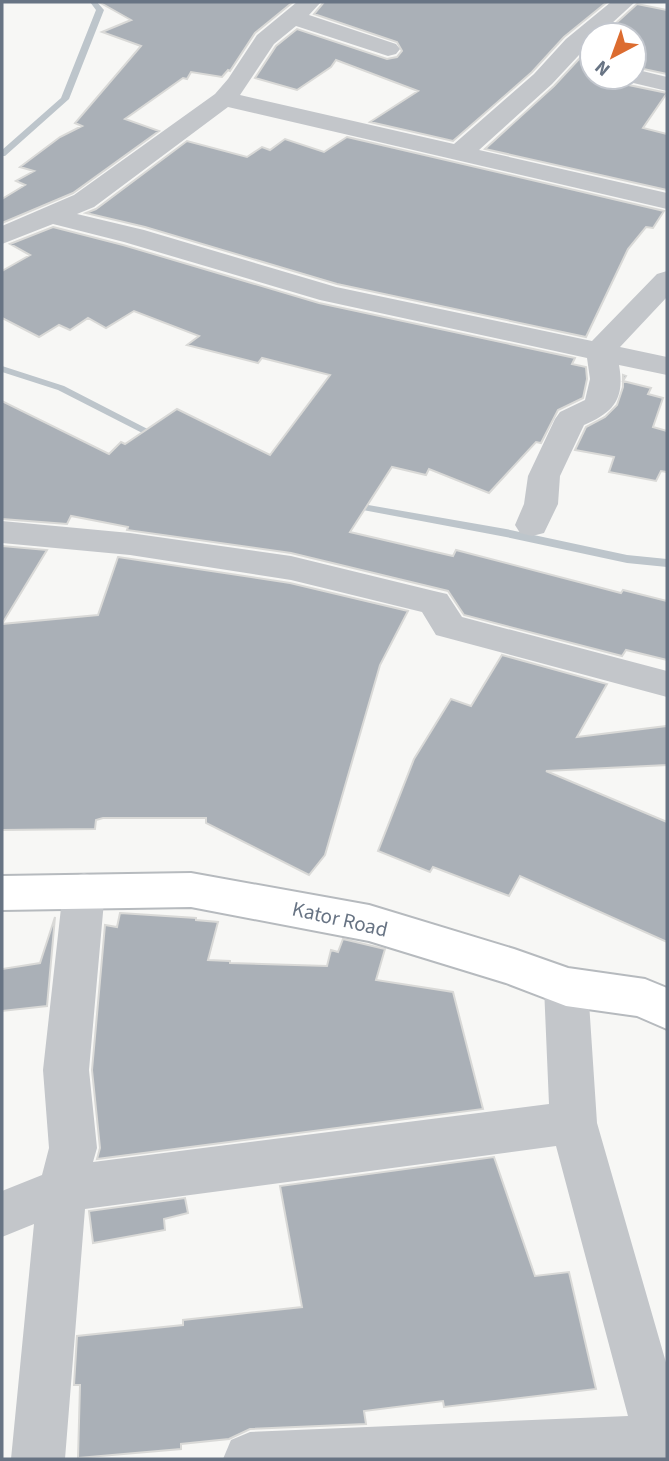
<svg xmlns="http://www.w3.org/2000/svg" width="669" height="1461" viewBox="0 0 669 1461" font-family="'Source Sans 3',sans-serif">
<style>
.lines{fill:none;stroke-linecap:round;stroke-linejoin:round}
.stream{fill:#bdc5cb;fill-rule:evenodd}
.building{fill:#aab0b7;stroke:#d9d9d7;stroke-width:2}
.major-casing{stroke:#b6babe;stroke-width:4}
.minor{fill:#c3c6ca;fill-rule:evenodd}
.major{fill:#fff;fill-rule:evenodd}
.labels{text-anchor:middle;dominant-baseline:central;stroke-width:7;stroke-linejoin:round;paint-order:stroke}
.street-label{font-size:21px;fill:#687484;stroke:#fff}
</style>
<rect width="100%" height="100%" fill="#f7f7f5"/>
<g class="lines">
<path class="stream" d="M90,2H97L104,10L69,99L5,156H2V150L61,98L96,10Z
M2,366L64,386L165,438L160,441L156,440L58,390L2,372Z
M351,502L506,529L627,555L667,559V567L627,563L506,537L347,507L346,505L347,503Z"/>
</g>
<path class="building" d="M99,2H293L255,33L230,71L228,70L222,77L191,72L187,79L183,78L125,119L159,131L73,193L2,223V199L25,185L16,181L34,171L20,167L60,137L82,126L75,123L141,46L102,32L131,20Z
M324,2H607L564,37L532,72L453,141L370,122L418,91L336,60L331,67L297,90L255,78L276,46L297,29L387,59L397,57L402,51L397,42L314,14Z
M637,4L667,10V74L634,67V35H603Z
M592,45V77H620L624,84L667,93L643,128L667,134V190L485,149L554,86Z
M347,137L664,211L653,228L646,227L628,249L586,337L337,284L145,227L86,213L96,209L187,141L247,157L262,147L270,150L285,139L324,152Z
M53,227L123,245L319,303L575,358L572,364L586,367L587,379L583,398L558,410L541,443L536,442L489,493L429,469L426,475L392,467L350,532L453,556L456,550L621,593L623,590L667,601V660L626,650L622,656L464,615L448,591L291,553L127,530L128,527L71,516L67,524L2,519V401L109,454L121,442L125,444L177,409L270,455L330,375L262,358L258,363L187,345L199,336L134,311L106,328L88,318L70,330L59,325L39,337L2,318V271L30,255L10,244Z
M623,375L626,376L623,381L651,388L648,394L663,398L653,427L667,431V472L661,471L656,481L609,472L614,457L575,450L586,427L605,417L617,405L623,387Z
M2,546L47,550L2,624Z
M118,557L290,583L408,611L380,665L325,855L309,875L206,823V818H103L96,820L95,829L2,830V624L98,615Z
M502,655L607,684L577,737L667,726V765L546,771L667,822V942L520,876L509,896L433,867L430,872L378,851L414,759L451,699L471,706Z
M120,913L196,918V920L218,922L208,960L230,961V963L327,966L331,950L338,952L343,939L385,949L376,980L453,992L483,1109L97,1159L100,1148L92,1070L105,925L117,927Z
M55,917L47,1006L2,1011V969L40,963Z
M494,1157L535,1276L569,1272L596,1389L444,1407L443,1401L364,1411L366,1424L250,1429L229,1439L181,1444V1449L78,1458L80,1385H74L77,1336L183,1325V1320L302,1307L280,1186Z
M185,1198L188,1213L164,1219L165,1230L93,1243L89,1211Z"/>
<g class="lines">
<defs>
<path id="major" d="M191,873L369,905L514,949L568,968L645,979L667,988V1029L637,1016L566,1006L506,983L369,941L191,907L2,910V876Z"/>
</defs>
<use href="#major" class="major-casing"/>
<path class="minor" d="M297,2H321L309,15L396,44L400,49L396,54L388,56L296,26L274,44L240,95L454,144L534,74L566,39L611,2H635L599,35H592V41L552,84L479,150L667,193V209L228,107L94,207L77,214L144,230L336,287L592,341L657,274L667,271V297L620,347L667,357V375L619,365C625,399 614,412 584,425L560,476L558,504L544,533L532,536L520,533L515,525L524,504L528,476L555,419L560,412L585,400L590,379L587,358L320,300L124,242L53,224L2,244V226L74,195L215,94L228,79L257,35Z
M634,69L667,77V91L625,81L623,77H634Z
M2,521L130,533L291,556L434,591L447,594L462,617L667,671V697L436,635L422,612L291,580L130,555L2,543Z
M84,873L99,878L105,890L89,1070L97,1148L93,1162L549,1104L544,987L550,974L566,968L582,974L588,987L597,1123L667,1366V1459H223L231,1440L250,1432L628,1416L556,1146L85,1209L65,1459H11L34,1224L2,1237V1191L42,1175L49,1148L43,1070L63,890L69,878Z"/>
<use href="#major" class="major"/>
</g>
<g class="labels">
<g class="street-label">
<text transform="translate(340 919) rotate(13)">Kator Road</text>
</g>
</g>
<rect width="669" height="1461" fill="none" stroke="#687484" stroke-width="7"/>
<g transform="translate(613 56) rotate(221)"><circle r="33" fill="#ffffff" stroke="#c3c7ce" stroke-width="2"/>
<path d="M0-5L12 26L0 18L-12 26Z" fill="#dc6c30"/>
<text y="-10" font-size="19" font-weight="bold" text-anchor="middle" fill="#687484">N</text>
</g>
</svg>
